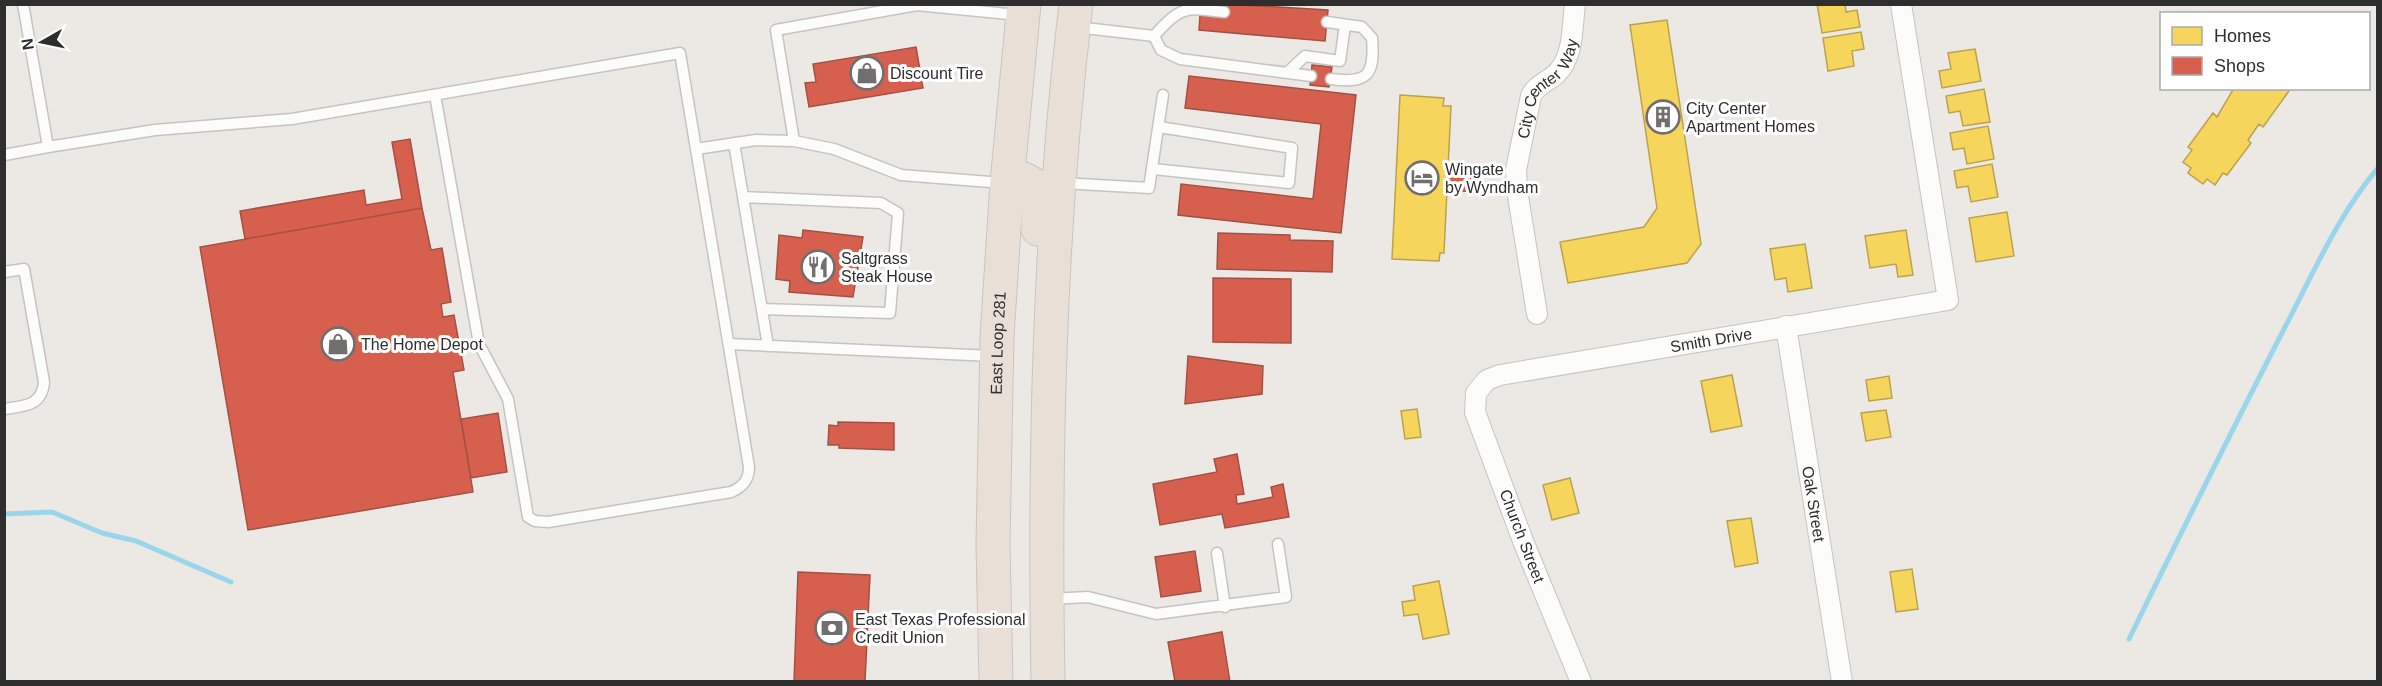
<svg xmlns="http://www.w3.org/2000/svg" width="2382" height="686" viewBox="0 0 2382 686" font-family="Helvetica,sans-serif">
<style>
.homes{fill:#f6d55c;stroke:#baa34e;stroke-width:1.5}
.shops{fill:#d6604d;stroke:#a45144;stroke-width:1.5}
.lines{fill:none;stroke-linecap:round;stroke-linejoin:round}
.stream{stroke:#99d6ec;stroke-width:5}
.lane-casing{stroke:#c5c4c5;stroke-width:13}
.street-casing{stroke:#c5c4c5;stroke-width:22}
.highway-casing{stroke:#c6c5c4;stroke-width:35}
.lane{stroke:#fcfcfb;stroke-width:10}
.street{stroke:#fcfcfb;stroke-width:20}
.highway{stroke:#eadfd6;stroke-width:33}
.labels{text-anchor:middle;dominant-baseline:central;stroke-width:6;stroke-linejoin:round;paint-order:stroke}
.poi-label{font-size:16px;fill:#2e2e2e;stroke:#fff;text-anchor:start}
.street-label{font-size:16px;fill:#2e2e2e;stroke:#fff}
</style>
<rect width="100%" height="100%" fill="#ece8e4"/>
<path class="homes" d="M1817,4H1845L1846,12L1857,10L1860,27L1822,33Z
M1667,20L1701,244L1687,263L1568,283L1560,242L1644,227L1657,208L1630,25Z
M1861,32L1864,49L1852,51L1854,66L1828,71L1823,38Z
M1975,49L1981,81L1942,88L1939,71L1951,69L1948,53Z
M2234,88H2285L2289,91L2263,127L2259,124L2248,140L2251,143L2227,175L2223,173L2215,185L2207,179L2203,184L2188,173L2191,168L2183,162L2192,150L2188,147L2213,113L2217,117Z
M1984,89L1990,122L1963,126L1960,111L1949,113L1946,96Z
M1400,95L1444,98L1443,106H1451L1444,253H1440L1439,261L1392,259Z
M1988,126L1994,159L1967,164L1964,148L1953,150L1950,133Z
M1992,164L1998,197L1971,202L1968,186L1957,188L1954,171Z
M2007,212L2014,256L1976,262L1969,218Z
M1906,230L1913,275L1898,277L1896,264L1870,268L1865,236Z
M1805,244L1812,288L1788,292L1786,278L1775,280L1770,249Z
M1732,375L1742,426L1711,432L1701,381Z
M1889,376L1892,398L1869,401L1866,380Z
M1417,409L1421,437L1405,439L1401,411Z
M1886,410L1891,437L1866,441L1861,413Z
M1570,478L1579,513L1552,520L1543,485Z
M1751,518L1758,563L1735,567L1727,521Z
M1912,569L1918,609L1896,612L1890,572Z
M1439,581L1449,634L1423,639L1418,614L1404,616L1402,602L1415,600L1413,586Z"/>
<path class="shops" d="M1225,4L1328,10L1325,41L1199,30L1200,15L1224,17Z
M916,47L923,88L809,107L805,83L816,82L813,64Z
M1312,65L1332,67L1329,87L1310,85Z
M1189,76L1356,95L1341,233L1178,215L1181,184L1313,199L1321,124L1185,108Z
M410,139L422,208L245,239L240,211L364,190L366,205L402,199L392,142Z
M1449,166L1479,168L1477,192L1447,190Z
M422,208L431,250L442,248L451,302L441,304L443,317L454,315L464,370L453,372L473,492L248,530L200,247Z
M803,230L863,237L853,297L789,292L790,281L776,279L779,235L802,238Z
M1218,233L1290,235V240L1333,241L1332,272L1217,269Z
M1213,278L1291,279V343L1213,342Z
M1188,356L1263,366L1262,394L1185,404Z
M498,413L507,472L471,478L461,419Z
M838,422L894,423V450L839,448V445H828L829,425L838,426Z
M1237,454L1244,494L1236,495L1237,504L1273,497L1271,487L1283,484L1289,517L1225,528L1222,514L1160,525L1153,484L1217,472L1214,459Z
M1195,551L1201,591L1161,597L1155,557Z
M798,572L870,575L865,682H794Z
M1222,632L1230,682H1175L1168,642Z"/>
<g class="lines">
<path class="stream" d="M4,514L52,512L102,533L136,541L231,582
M2129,639C2180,535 2231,432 2284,329C2312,276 2339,213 2378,168"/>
<defs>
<path id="lane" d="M1327,22L1362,27L1372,38C1375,75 1368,84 1331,79
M1076,27L1154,36
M1154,36L1161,50L1180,59L1311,76
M1154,36C1181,6 1185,7 1224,12
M1287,73L1305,56L1340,61L1345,25
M794,141L776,30L917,5L1019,15
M734,143L768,346
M48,147L155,130L292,119L680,53L749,467C749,480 743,487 731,492L548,522L535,521L528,517L508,399L479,344L435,95
M696,149L756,140L794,141L834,149L901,175L1003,183
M4,155L48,147L23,4
M1153,169L1289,183L1292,148L1159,127
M1062,183L1149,188L1163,95
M743,197L881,203L898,213L890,313L762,309
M4,272L24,269L44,382C42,406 25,406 4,409
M729,344L993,356
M1217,553L1225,607
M1050,599L1088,597L1156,614L1286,597L1278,544"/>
<g id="street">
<path id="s1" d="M1537,314L1517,190L1516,170L1531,96C1536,85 1547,82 1556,74C1574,57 1572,27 1575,4"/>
<path id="s2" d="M1786,326L1842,682"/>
<path id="s3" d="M1581,682L1523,541L1475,412L1476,393L1487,380L1500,375L1948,300L1901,4"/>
</g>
<g id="highway">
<path d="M1007,183L1024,179L1038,187V229"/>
<path id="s4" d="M996,682L993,544L997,336L1007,183L1024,4"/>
<path d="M1048,682C1044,455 1049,229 1076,4"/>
</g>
</defs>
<use href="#lane" class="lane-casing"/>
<use href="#street" class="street-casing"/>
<use href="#highway" class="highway-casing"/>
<use href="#lane" class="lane"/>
<use href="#street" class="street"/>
<use href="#highway" class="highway"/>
</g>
<defs>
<symbol id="shop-ring" viewBox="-11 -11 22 22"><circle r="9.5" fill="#fff" stroke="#706f6e" stroke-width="1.5"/><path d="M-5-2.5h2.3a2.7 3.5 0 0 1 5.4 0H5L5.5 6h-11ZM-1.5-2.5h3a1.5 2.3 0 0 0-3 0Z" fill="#706f6e"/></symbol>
<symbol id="building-ring" viewBox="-11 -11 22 22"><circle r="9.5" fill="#fff" stroke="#706f6e" stroke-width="1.5"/><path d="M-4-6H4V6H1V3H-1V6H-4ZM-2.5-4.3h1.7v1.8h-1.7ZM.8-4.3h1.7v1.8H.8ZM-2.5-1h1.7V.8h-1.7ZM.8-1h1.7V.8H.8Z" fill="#706f6e"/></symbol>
<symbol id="hotel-ring" viewBox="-11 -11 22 22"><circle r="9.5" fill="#fff" stroke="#706f6e" stroke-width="1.5"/><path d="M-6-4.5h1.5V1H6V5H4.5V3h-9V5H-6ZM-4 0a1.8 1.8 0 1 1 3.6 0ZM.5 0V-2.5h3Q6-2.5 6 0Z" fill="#706f6e"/></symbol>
<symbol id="restaurant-ring" viewBox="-11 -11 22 22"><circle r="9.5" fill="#fff" stroke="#706f6e" stroke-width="1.5"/><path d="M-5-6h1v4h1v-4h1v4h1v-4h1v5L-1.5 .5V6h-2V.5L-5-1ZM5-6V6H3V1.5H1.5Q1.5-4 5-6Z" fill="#706f6e"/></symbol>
<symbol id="bank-ring" viewBox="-11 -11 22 22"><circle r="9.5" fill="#fff" stroke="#706f6e" stroke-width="1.5"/><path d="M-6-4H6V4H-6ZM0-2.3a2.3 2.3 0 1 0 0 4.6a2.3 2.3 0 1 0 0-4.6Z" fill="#706f6e"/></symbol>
</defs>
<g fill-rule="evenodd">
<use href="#shop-ring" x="848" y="54" width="38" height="38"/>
<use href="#building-ring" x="1644" y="98" width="38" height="38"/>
<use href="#hotel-ring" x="1403" y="159" width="38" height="38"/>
<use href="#restaurant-ring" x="799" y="248" width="38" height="38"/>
<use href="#shop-ring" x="319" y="325" width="38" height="38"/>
<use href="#bank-ring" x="813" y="609" width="38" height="38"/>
</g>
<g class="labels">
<g class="poi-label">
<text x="890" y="73">Discount Tire</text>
<text x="1686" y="108">City Center<tspan x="1686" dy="18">Apartment Homes</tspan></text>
<text x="1445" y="169">Wingate<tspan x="1445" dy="18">by Wyndham</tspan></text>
<text x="841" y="258">Saltgrass<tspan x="841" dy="18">Steak House</tspan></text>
<text x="361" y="344">The Home Depot</text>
<text x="855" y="619">East Texas Professional<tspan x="855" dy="18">Credit Union</tspan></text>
</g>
<g class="street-label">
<text stroke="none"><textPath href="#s1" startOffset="236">City Center Way</textPath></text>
<text stroke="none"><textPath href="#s3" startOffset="554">Smith Drive</textPath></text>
<text stroke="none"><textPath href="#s4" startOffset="339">East Loop 281</textPath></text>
<text stroke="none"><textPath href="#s2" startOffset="180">Oak Street</textPath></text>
<text transform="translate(1522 536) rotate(69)">Church Street</text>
</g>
</g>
<rect width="2382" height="686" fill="none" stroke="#2e2e2e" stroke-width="12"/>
<rect x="2160" y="12" width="210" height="78" fill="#ffffff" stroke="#ababab" stroke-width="1.5"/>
<rect x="2172" y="27" width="30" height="18" fill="#f6d55c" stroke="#ababab" stroke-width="1.5"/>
<text x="2214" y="42" font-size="18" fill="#2e2e2e">Homes</text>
<rect x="2172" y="57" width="30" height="18" fill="#d6604d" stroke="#ababab" stroke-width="1.5"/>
<text x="2214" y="72" font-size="18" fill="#2e2e2e">Shops</text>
<g transform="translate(42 42) rotate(261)" stroke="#ffffff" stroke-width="4.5" paint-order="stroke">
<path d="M0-4.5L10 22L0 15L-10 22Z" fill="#2e2e2e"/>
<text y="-9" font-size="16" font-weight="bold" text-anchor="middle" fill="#2e2e2e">N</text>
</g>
</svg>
